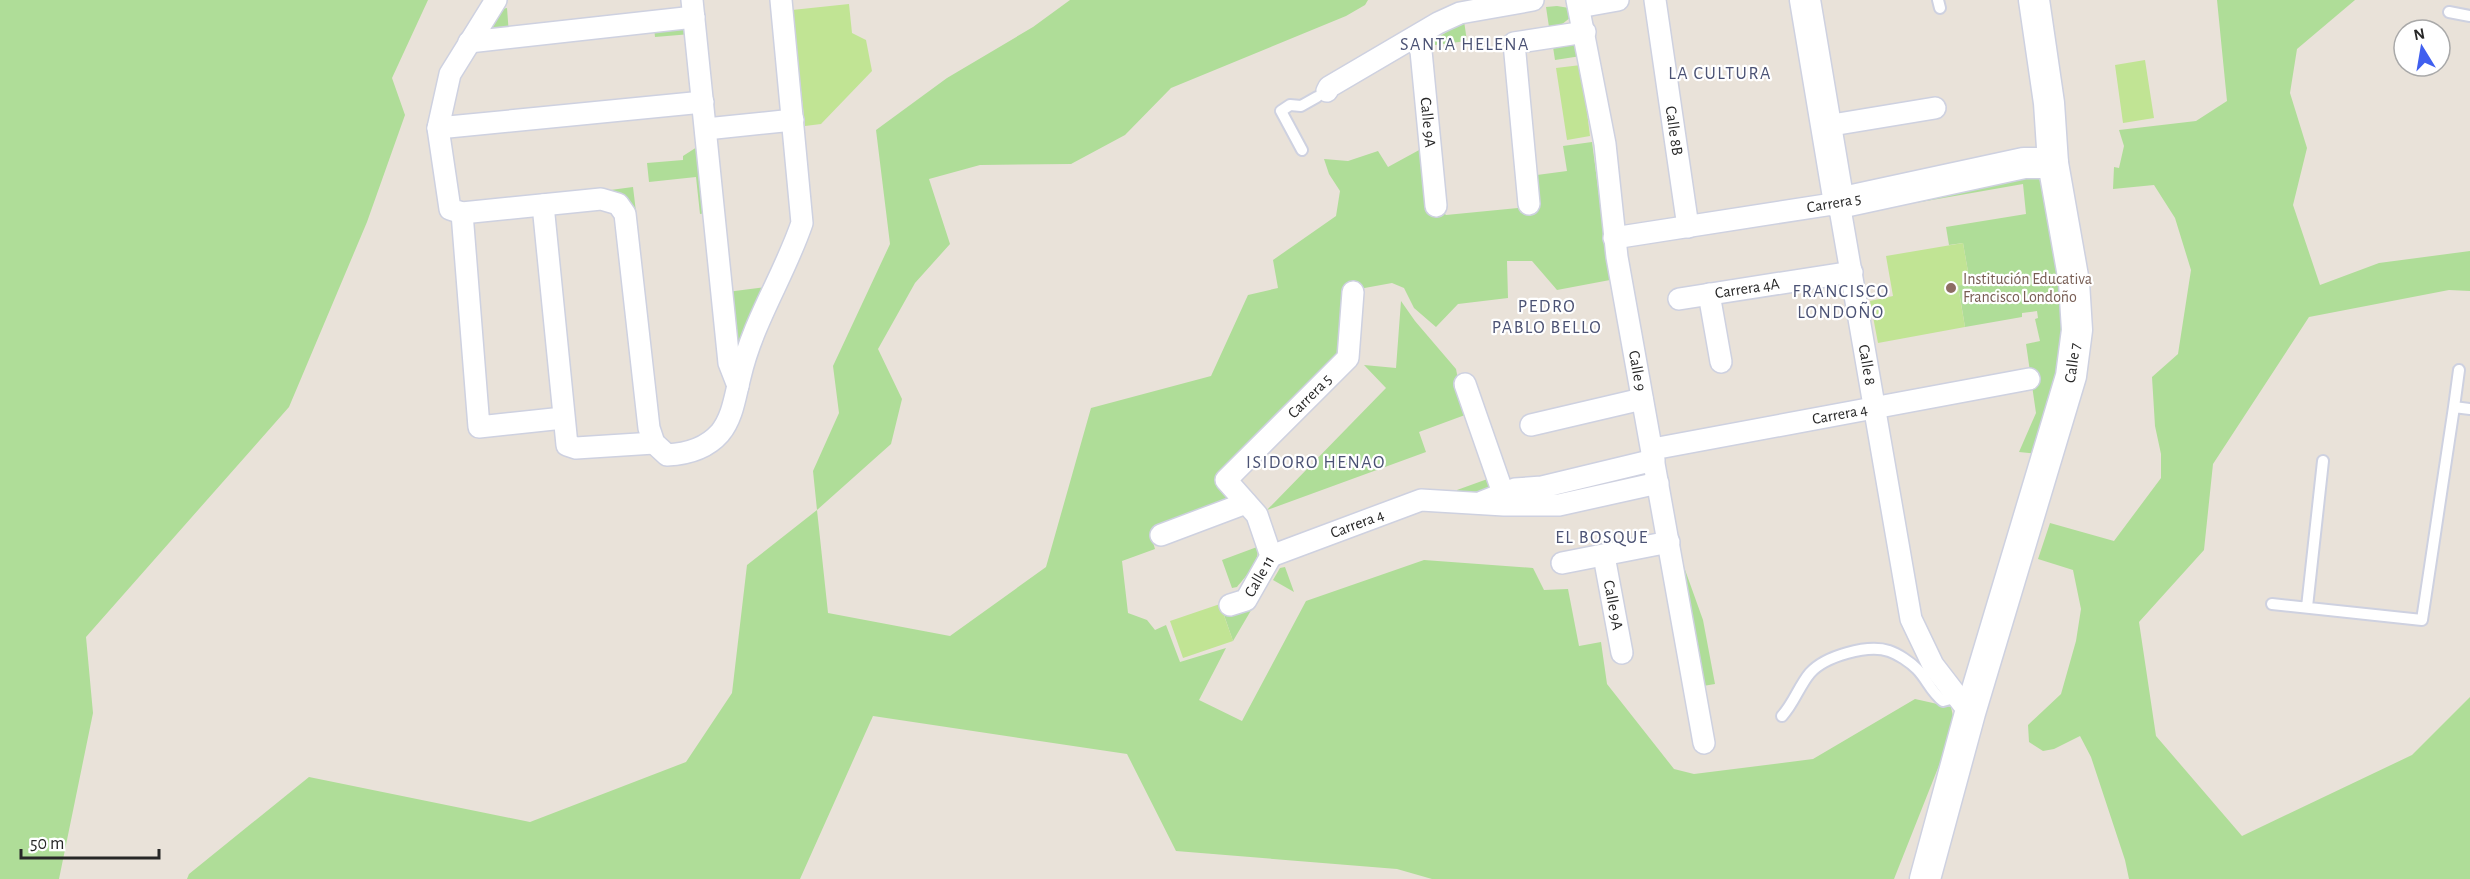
<svg xmlns="http://www.w3.org/2000/svg" width="2470" height="879" viewBox="0 0 2470 879" font-family="'Alegreya Sans',sans-serif">
<style>
.green{fill:#afdd98}
.pitch{fill:#c1e494}
.lines{fill:none;stroke-linecap:round;stroke-linejoin:round}
.service-casing{stroke:#ced1e0;stroke-width:14}
.minor-casing{stroke:#ced1e0;stroke-width:24}
.secondary-casing{stroke:#ced1e0;stroke-width:33}
.service{stroke:#fff;stroke-width:10}
.minor{stroke:#fff;stroke-width:21}
.secondary{stroke:#fff;stroke-width:30}
.education-dot{fill:#8d6e63;stroke:#fff;stroke-width:2}
.labels{text-anchor:middle;dominant-baseline:central;stroke-width:4.5;stroke-linejoin:round;paint-order:stroke}
.street-label{font-size:16px;fill:#272727;stroke:#fff}
.education-label{font-size:16px;fill:#785e54;stroke:#fff;text-anchor:start}
.neighbourhood-label{font-size:18px;letter-spacing:1.5px;fill:#4b5274;stroke:#fff}
</style>
<rect width="100%" height="100%" fill="#e9e2d9"/>
<path class="green" d="M0,0H428L392,78L405,115L367,222L289,407L86,637L93,713L59,879H0Z
M1070,0H1368L1365,5L1346,16L1171,88L1125,135L1071,164L980,165L929,179L950,244L915,283L878,349L902,399L891,444L817,510L828,613L950,636L1046,567L1091,408L1211,376L1248,295L1278,288L1273,260L1336,216L1340,191L1329,174L1324,159L1348,161L1378,151L1388,167L1421,149L1441,210L1446,215L1518,208L1521,213L1538,209L1537,175L1567,171L1563,146L1592,142L1610,280L1557,290L1532,261H1507L1508,298L1458,304L1436,327L1414,308L1404,288L1392,283L1359,289L1340,351L1332,361L1216,481L1218,488L1230,500L1151,536L1155,549L1122,561L1128,613L1147,620L1155,630L1166,625L1180,662L1226,648L1199,700L1242,721L1306,601L1424,560L1533,568L1544,590L1568,589L1579,646L1601,642L1607,684L1674,769L1694,774L1813,759L1915,699L1951,707L1955,725L1894,879H1432L1397,869L1176,851L1127,754L873,716L800,879H187L189,874L309,777L530,822L686,762L732,693L747,565L817,510L813,471L839,413L833,366L890,244L876,130L947,78L1033,27Z
M2217,0H2355L2297,49L2290,93L2307,148L2293,205L2320,285L2379,263L2470,251V291L2449,290L2309,317L2213,464L2204,550L2139,622L2156,736L2242,836L2412,755L2470,697V879H2129L2125,860L2091,757L2080,736L2054,749L2043,751L2029,742L2028,725L2061,694L2076,641L2081,609L2073,570L2038,559L2050,523L2114,541L2161,478V454L2155,426L2152,377L2178,354L2191,270L2175,218L2154,185L2113,189L2114,167L2119,168L2124,146L2119,130L2196,121L2227,101Z
M1557,6L1569,8L1571,17L1561,25L1549,27L1546,7Z
M507,8L509,35L486,31L502,9Z
M1464,21L1467,41L1435,45L1434,40Z
M684,24L691,34L655,37L654,28Z
M1571,44L1577,45L1581,56L1555,60L1553,47Z
M697,147L706,213L700,214L696,177L649,182L647,163L683,160V156Z
M2026,173L2037,177L2045,187L2062,284L2064,340L2038,454L2019,452L2036,413L2026,344L2040,341L2035,319L2038,318L2037,311L2022,313V317L1965,327L1958,285L1970,283L1963,243L1949,245L1946,227L2026,214L2023,184L1858,213Z
M633,187L639,237L635,238L603,191Z
M765,287L735,361L727,292Z
M1401,301L1415,321L1456,369L1465,415L1419,432L1426,452L1267,510L1386,388L1364,365L1396,368Z
M1493,477L1490,492H1457V490Z
M1257,547C1261,561 1246,576 1237,587L1232,588L1222,560Z
M1285,567L1294,592L1273,580L1280,568Z
M1684,567L1703,620L1715,684L1703,686L1681,569Z
M1253,607L1233,641L1224,615Z"/>
<path class="pitch" d="M849,4L852,33L866,40L872,71L821,124L805,126L792,10Z
M2145,60L2154,118L2123,123L2115,65Z
M1581,65L1590,136L1567,140L1556,68Z
M1963,243L1970,283L1958,286L1965,327L1878,343L1870,301L1893,296L1886,256Z
M1220,604L1233,641L1183,658L1170,621Z"/>
<g class="lines">
<defs>
<path id="service" d="M1938,0L1940,8
M2449,12L2470,16
M1302,150L1281,111L1290,105L1301,106L1317,97
M2454,407L2459,370
M2272,604L2422,620L2454,407L2470,409
M2307,607L2323,461
M1782,716C1794,703 1799,686 1810,673C1825,656 1868,644 1889,651C1898,654 1910,662 1917,669C1927,679 1931,692 1943,701L1958,697"/>
<g id="minor">
<path d="M496,0L450,74L438,128L450,209L462,213L601,199L618,204L625,214L649,428L654,443L667,455C687,454 706,449 720,433C733,417 735,396 740,377C753,321 784,276 802,223L781,0"/>
<path d="M692,0L729,363L738,386"/>
<path id="s1" d="M1577,0L1605,144L1617,257L1704,743"/>
<path id="s2" d="M1655,0L1688,227"/>
<path d="M1579,7L1618,0"/>
<path id="s3" d="M1415,38L1421,51L1436,206"/>
<path d="M469,42L694,17"/>
<path d="M1327,91L1329,87L1438,23L1460,13L1533,0"/>
<path d="M1826,126L1935,108"/>
<path d="M438,128L703,102"/>
<path d="M706,129L793,120"/>
<path d="M1529,204L1514,43L1585,32"/>
<path d="M543,205L567,445L576,448L654,443"/>
<path d="M462,213L479,427L563,418"/>
<path id="s4" d="M1614,238L1839,203L1911,619L1933,665L1970,713"/>
<path d="M1709,294L1721,362"/>
<path id="s5" d="M1679,299L1852,272"/>
<path d="M1465,384L1503,493"/>
<path d="M1531,425L1642,399"/>
<path id="s6" d="M1653,449L2029,379"/>
<path d="M1482,502L1515,489L1542,487L1654,460"/>
<path d="M1161,535L1246,503"/>
<path id="s7" d="M1271,556L1421,500L1504,505H1559L1658,483"/>
<path id="s8" d="M1604,556L1622,653"/>
<path d="M1562,563L1669,542"/>
<path id="s9" d="M1230,605L1246,600L1271,556L1257,515L1226,480L1348,358L1353,292"/>
</g>
<g id="secondary">
<path d="M1805,0L1839,203L2024,163H2053"/>
<path id="s10" d="M1925,879L1970,713L2071,376L2077,330L2074,282L2053,163L2049,103L2034,0"/>
</g>
</defs>
<use href="#service" class="service-casing"/>
<use href="#minor" class="minor-casing"/>
<use href="#secondary" class="secondary-casing"/>
<use href="#service" class="service"/>
<use href="#minor" class="minor"/>
<use href="#secondary" class="secondary"/>
</g>
<circle class="education-dot" cx="1951" cy="288" r="6"/>
<g class="labels">
<g class="street-label">
<text stroke="none"><textPath href="#s3" startOffset="86">Calle 9A</textPath></text>
<text stroke="none"><textPath href="#s2" startOffset="132">Calle 8B</textPath></text>
<text transform="translate(1834 203) rotate(-10)">Carrera 5</text>
<text stroke="none"><textPath href="#s5" startOffset="69">Carrera 4A</textPath></text>
<text stroke="none"><textPath href="#s10" startOffset="537">Calle 7</textPath></text>
<text stroke="none"><textPath href="#s4" startOffset="392">Calle 8</textPath></text>
<text stroke="none"><textPath href="#s1" startOffset="376">Calle 9</textPath></text>
<text stroke="none"><textPath href="#s9" startOffset="276">Carrera 5</textPath></text>
<text stroke="none"><textPath href="#s6" startOffset="190">Carrera 4</textPath></text>
<text stroke="none"><textPath href="#s7" startOffset="92">Carrera 4</textPath></text>
<text stroke="none"><textPath href="#s9" startOffset="44">Calle 11</textPath></text>
<text stroke="none"><textPath href="#s8" startOffset="50">Calle 9A</textPath></text>
</g>
<g class="education-label">
<text x="1963" y="279">Institución Educativa<tspan x="1963" dy="18">Francisco Londoño</tspan></text>
</g>
<g class="neighbourhood-label">
<text x="1465" y="45">SANTA HELENA</text>
<text x="1720" y="74">LA CULTURA</text>
<text x="1841" y="292">FRANCISCO<tspan x="1841" dy="21">LONDOÑO</tspan></text>
<text x="1547" y="307">PEDRO<tspan x="1547" dy="21">PABLO BELLO</tspan></text>
<text x="1316" y="463">ISIDORO HENAO</text>
<text x="1602" y="538">EL BOSQUE</text>
</g>
</g>
<g transform="translate(2422 48) rotate(349)"><circle r="28" fill="#ffffff" stroke="#a9a9a9" stroke-width="1.5"/>
<path d="M0-4.5L10 22L0 15L-10 22Z" fill="#405fef"/>
<text y="-9" font-size="16" font-weight="bold" text-anchor="middle" fill="#272727">N</text>
</g>
<path d="M21 849v9h138v-9" fill="none" stroke="#272727" stroke-width="3"/>
<text x="30" y="849" font-size="18" fill="#272727" stroke="#ffffff" stroke-width="4.5" paint-order="stroke">50 m</text>
</svg>
